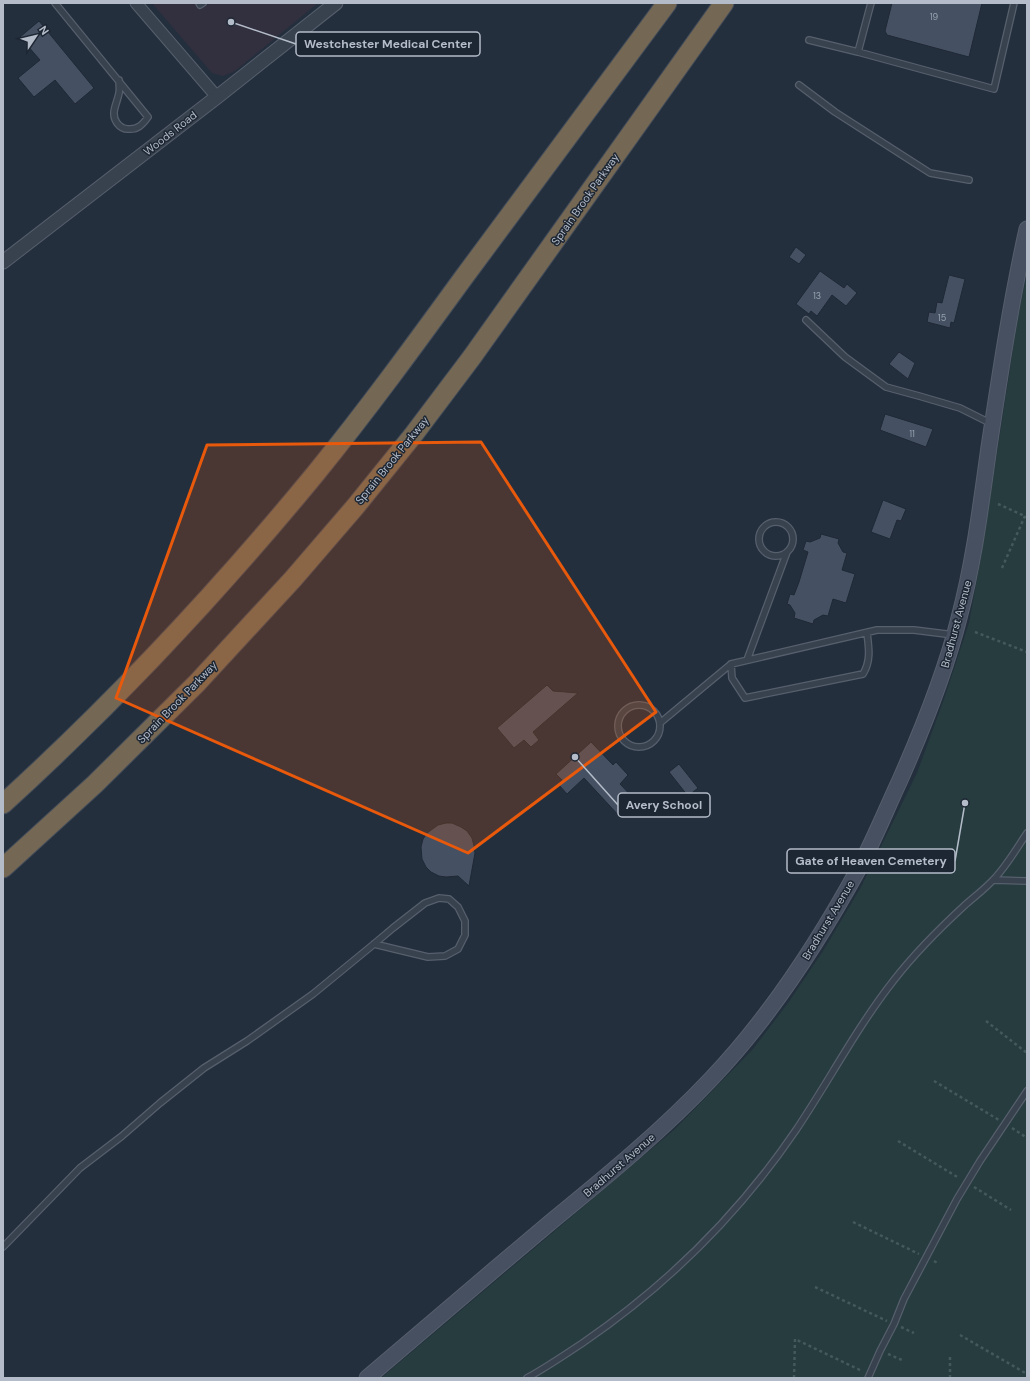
<svg xmlns="http://www.w3.org/2000/svg" width="1030" height="1381" viewBox="0 0 1030 1381" font-family="'DM Sans',sans-serif">
<style>
.medical{fill:#32303f}
.green{fill:#263c3f}
.building{fill:#455162;stroke:#1f2835}
.lines{fill:none;stroke-linecap:round;stroke-linejoin:round}
.service-casing{stroke:#565f6c;stroke-width:8}
.minor-casing{stroke:#565f6c;stroke-width:13}
.tertiary-casing{stroke:#565f6c;stroke-width:15}
.secondary-casing{stroke:#565f6c;stroke-width:17}
.motorway-casing{stroke:#434c59;stroke-width:21}
.path{stroke:#44595c;stroke-width:2.5;stroke-dasharray:3 3;stroke-linecap:butt}
.service{stroke:#38414e;stroke-width:5.5}
.minor{stroke:#38414e;stroke-width:11}
.tertiary{stroke:#38414e;stroke-width:13}
.secondary{stroke:#465061;stroke-width:15}
.motorway{stroke:#746855;stroke-width:19}
.marked{fill:#e8590c;fill-opacity:0.2;stroke:#e8590c;stroke-width:3;stroke-linejoin:round}
.labels{text-anchor:middle;dominant-baseline:central;stroke-width:3;stroke-linejoin:round;paint-order:stroke}
.number-label{font-size:9px;fill:#98a1af}
.street-label{font-size:11px;fill:#b4bcc9;stroke:#1d2633}
.leader{fill:none;stroke:#b4bcc9;stroke-width:1.5}
.callout-dot{fill:#b4bcc9;stroke:#1d2633;stroke-width:1.5}
.callout{fill:#1d2633;stroke:#b4bcc9;stroke-width:1.5}
.callout-label{font-size:12px;text-anchor:middle;font-weight:bold;fill:#b4bcc9}
</style>
<rect width="100%" height="100%" fill="#242f3e"/>
<path class="medical" d="M152,3H318L235,71L223,76L212,73Z"/>
<path class="green" d="M1027,273V1378H381L675,1129L753,1049L788,1003L823,951L861,887L917,773L944,699L969,623L980,563L1018,317Z"/>
<path class="building" d="M892,3H982L969,57L887,35L885,31Z
M39,21L94,88L75,104L55,80L34,97L18,78L40,60L20,37Z
M796,247L806,255L799,264L789,257Z
M820,271L844,288L847,284L857,293L846,306L832,295L817,316L811,311L809,314L796,304Z
M949,275L965,279L954,323L951,322L950,328L927,322L929,312L935,313L937,302L942,303Z
M899,352L915,363L908,379L889,364Z
M885,414L933,429L926,447L880,430Z
M883,500L906,509L901,521L897,520L890,539L871,532Z
M821,534L839,539L838,543L843,552L847,553L842,570L855,574L846,603L833,599L828,616L823,615L814,620L813,624L794,618L795,613L790,605L787,604L790,594L794,595L799,582L808,552L803,550L806,541L810,542L820,538Z
M547,685L553,691L578,693L533,732L539,740L531,747L524,740L514,748L497,728Z
M591,742L613,765L616,762L628,775L620,784L638,803L621,818L584,778L567,794L559,785L563,781L556,774Z
M679,764L698,788L688,796L669,772Z
M446,823H452L461,827L467,831L472,838L474,846L475,853L469,886L458,876L446,877L439,876L431,872L426,867L422,859L421,847L423,839L427,833L438,825Z"/>
<g class="lines">
<defs>
<path id="service" d="M55,3L148,117C143,124 138,130 128,129C123,129 120,127 117,123C110,113 117,104 119,93C120,89 119,85 119,80
M199,3L200,5L203,3
M809,40L858,52L871,3
M858,52L994,89L1014,3
M799,85L835,112L930,173L969,180
M806,320L845,357L886,387L919,396L960,408L992,424
M759 539a17 17 0 1 1 34 0a17 17 0 1 1-34 0Z
M747,660L787,552
M731,664L732,678L745,698L863,674C871,661 869,648 867,633
M618 726a21 21 0 1 1 42 0a21 21 0 1 1-42 0Z
M660,723L731,664L877,630H914L954,635
M994,880L1027,881
M3,1247L80,1168L122,1136L160,1103L204,1068L247,1041L313,994L374,944L393,928L425,903L439,898L449,899L458,907L465,921V935L458,949L445,956L428,957L374,944
M527,1378C547,1367 566,1354 584,1342C667,1285 739,1214 796,1130C829,1081 857,1027 894,980C915,953 939,929 964,906C974,897 985,889 995,878C1007,865 1017,848 1027,833
M868,1378L880,1351L894,1324L904,1299L957,1199L980,1161L1027,1091"/>
<path id="minor" d="M136,3L217,97"/>
<path id="tertiary" d="M3,262L217,97L336,3"/>
<path id="secondary" d="M367,1378C428,1326 490,1273 552,1221C607,1176 663,1130 712,1078C771,1016 818,943 859,868C874,840 886,810 900,780C923,728 945,674 959,618C974,562 981,504 989,447C1000,374 1011,301 1027,229"/>
<path id="motorway" d="M3,804C115,702 219,591 316,473C368,409 416,343 464,277C532,185 600,94 667,3
M3,868L95,784L197,683L293,579L355,507L414,434L472,357L724,3"/>
</defs>
<use href="#service" class="service-casing"/>
<use href="#minor" class="minor-casing"/>
<use href="#tertiary" class="tertiary-casing"/>
<use href="#secondary" class="secondary-casing"/>
<use href="#motorway" class="motorway-casing"/>
<path class="path" d="M998,504L1027,517
M1002,568L1025,516
M975,632L1027,652
M986,1021L1027,1053
M934,1081L999,1120
M1012,1128L1027,1138
M898,1141L959,1178
M974,1187L1011,1210
M853,1222L919,1254
M934,1261L939,1264
M815,1287L887,1321
M901,1327L914,1333
M960,1335L1027,1374
M888,1354L902,1360
M794,1378L795,1339L862,1371
M950,1378V1355"/>
<use href="#service" class="service"/>
<use href="#minor" class="minor"/>
<use href="#tertiary" class="tertiary"/>
<use href="#secondary" class="secondary"/>
<use href="#motorway" class="motorway"/>
</g>
<path class="marked" d="M481,442L656,712L468,853L116,698L207,445Z"/>
<g class="labels">
<g class="number-label">
<text x="934" y="17">19</text>
<text x="817" y="296">13</text>
<text x="942" y="318">15</text>
<text x="912" y="434">11</text>
</g>
<g class="street-label">
<text transform="translate(170 133) rotate(-38)">Woods Road</text>
<text transform="translate(585 199) rotate(-55)">Sprain Brook Parkway</text>
<text transform="translate(392 460) rotate(-51)">Sprain Brook Parkway</text>
<text transform="translate(956 624) rotate(-75)">Bradhurst Avenue</text>
<text transform="translate(177 702) rotate(-46)">Sprain Brook Parkway</text>
<text transform="translate(828 920) rotate(-59)">Bradhurst Avenue</text>
<text transform="translate(619 1165) rotate(-41)">Bradhurst Avenue</text>
</g>
</g>
<path class="leader" d="M231 22L296 44M575 757L618 805M965 803L955 861"/>
<g class="callout-dot">
<circle cx="231" cy="22" r="4"/>
<circle cx="575" cy="757" r="4"/>
<circle cx="965" cy="803" r="4"/>
</g>
<g class="callout">
<rect x="296" y="32" width="184" height="24" rx="4"/>
<rect x="618" y="793" width="92" height="24" rx="4"/>
<rect x="787" y="849" width="168" height="24" rx="4"/>
</g>
<g class="callout-label">
<text x="388" y="48">Westchester Medical Center</text>
<text x="664" y="809">Avery School</text>
<text x="871" y="865">Gate of Heaven Cemetery</text>
</g>
<rect width="1030" height="1381" fill="none" stroke="#b4bcc9" stroke-width="8"/>
<g transform="translate(36 36) rotate(55)" stroke="#1d2633" stroke-width="3" paint-order="stroke">
<path d="M0-3L7 15L0 10L-7 15Z" fill="#b4bcc9"/>
<text y="-6" font-size="11" font-weight="bold" text-anchor="middle" fill="#b4bcc9">N</text>
</g>
</svg>
